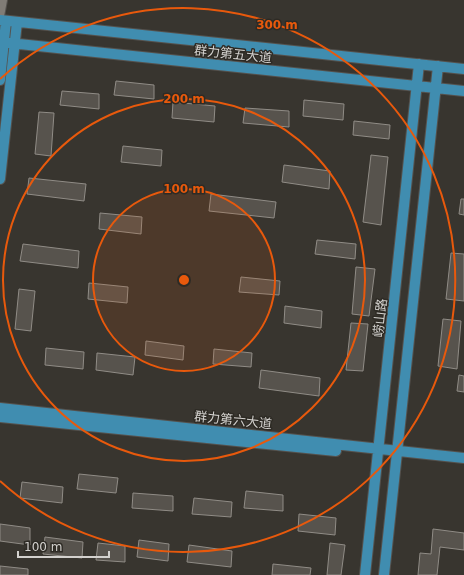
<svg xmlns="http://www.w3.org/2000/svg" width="464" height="575" viewBox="0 0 464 575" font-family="'DejaVu Sans','Noto Sans SC',sans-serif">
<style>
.building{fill:#57534d;stroke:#908c86}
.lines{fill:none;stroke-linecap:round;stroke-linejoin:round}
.minor-casing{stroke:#55524e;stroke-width:10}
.major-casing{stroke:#55524e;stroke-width:12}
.minor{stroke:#807c76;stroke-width:8}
.major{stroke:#408db0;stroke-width:10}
.ring{fill:none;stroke:#e8590c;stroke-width:2}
.labels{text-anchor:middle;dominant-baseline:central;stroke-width:3;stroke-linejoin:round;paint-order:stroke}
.street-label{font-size:13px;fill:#d3d1ce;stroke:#2e2b25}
.centre{fill:#e8590c;stroke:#2e2b25;stroke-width:2}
.ring-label{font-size:12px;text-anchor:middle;font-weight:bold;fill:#e8590c;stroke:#2e2b25;stroke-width:3;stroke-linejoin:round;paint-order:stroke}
</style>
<rect width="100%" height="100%" fill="#38352f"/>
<path class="building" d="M116,81L154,85V99L114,95Z
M62,91L99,94V109L60,105Z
M304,100L344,104L343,120L303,116Z
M173,102L215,106L214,122L172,118Z
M245,108L289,111V127L243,123Z
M39,112L54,113L51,156L35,154Z
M354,121L390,125L389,139L353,135Z
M123,146L162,150L161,166L121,162Z
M371,155L388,157L381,225L363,222Z
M284,165L330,171L329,189L282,182Z
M29,178L86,184L84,201L27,194Z
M211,194L276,202L274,218L209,211Z
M461,199H464V215L459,214Z
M100,213L142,217L141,234L99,229Z
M317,240L356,244L355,259L315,254Z
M23,244L79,251L78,268L20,261Z
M451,253L464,254V301L446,299Z
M356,267L375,269L369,316L352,314Z
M241,277L280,281L279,295L239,292Z
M89,283L128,287L127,303L88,299Z
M19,289L35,291L31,331L15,329Z
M285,306L322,311L321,328L284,323Z
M443,319L461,321L457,369L438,366Z
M351,323L368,324L363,371L346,370Z
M146,341L184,346L183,360L145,355Z
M46,348L84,352L83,369L45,365Z
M214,349L252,353L251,367L213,364Z
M97,353L135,357L133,375L96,370Z
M261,370L320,378L319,396L259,388Z
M459,375L464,376V392L457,391Z
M79,474L118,478L116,493L77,489Z
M22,482L63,487L62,503L20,498Z
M246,491L283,495V511L244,508Z
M133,493L173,496V511L132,508Z
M194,498L232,502L231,517L192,514Z
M299,514L336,518L335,535L298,531Z
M0,524L30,528V545L0,541Z
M433,529L464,533V550L440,547L437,575H418L420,553L431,554Z
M45,537L83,542L82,558L43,554Z
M139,540L169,544L168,561L137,557Z
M98,543L125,546V562L96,560Z
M330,543L345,545L341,575H327Z
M189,545L232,551L231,567L187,562Z
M273,564L311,568L310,575H272Z
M0,566L28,569V575H0Z"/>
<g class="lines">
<defs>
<path id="minor" d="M0,16L3,0"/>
<path id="major" d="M0,20L464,69
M0,42L464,91
M0,80L6,21
M0,179L17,22
M0,408L464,458
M0,417L336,451
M365,575L419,64
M384,575L438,66"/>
</defs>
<use href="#minor" class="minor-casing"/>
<use href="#major" class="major-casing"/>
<use href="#minor" class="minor"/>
<use href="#major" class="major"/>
</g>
<circle cx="184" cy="280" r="91" fill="#e8590c" fill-opacity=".12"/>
<g class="ring">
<circle cx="184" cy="280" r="91"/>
<circle cx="184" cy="280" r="181"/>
<path d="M0 79A272 272 0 1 1 0 481"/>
</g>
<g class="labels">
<g class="street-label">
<text transform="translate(233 54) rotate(6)">群力第五大道</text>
<text transform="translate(380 318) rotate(-84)">崂山路</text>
<text transform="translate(233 420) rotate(6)">群力第六大道</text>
</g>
</g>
<circle cx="184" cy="280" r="6" class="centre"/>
<g class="ring-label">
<text x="277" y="29">300 m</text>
<text x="184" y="103">200 m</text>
<text x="184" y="193">100 m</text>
</g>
<path d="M18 551v6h91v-6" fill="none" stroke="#d3d1ce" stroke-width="2"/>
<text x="24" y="551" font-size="12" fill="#d3d1ce" stroke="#2e2b25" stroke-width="3" paint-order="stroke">100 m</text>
</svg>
